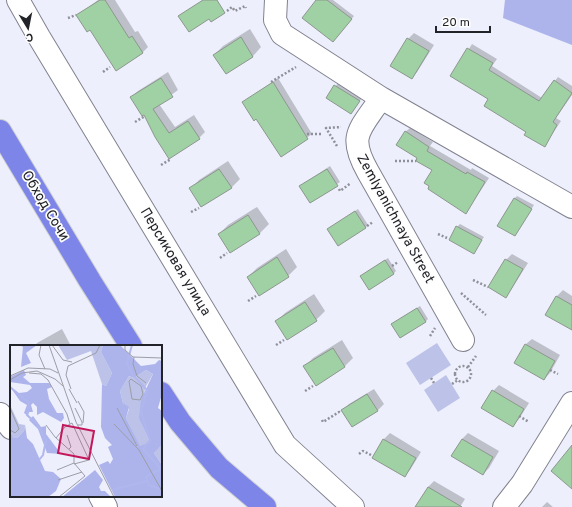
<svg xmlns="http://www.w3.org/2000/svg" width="572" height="507" viewBox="0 0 572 507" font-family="Overpass,sans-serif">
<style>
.green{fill:#bdc3e8}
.forest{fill:#adb4ec}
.shadow{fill:#0003}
.building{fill:#a0d1a5;stroke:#8d978e}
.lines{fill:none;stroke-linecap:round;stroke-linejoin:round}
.minor-casing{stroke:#80828e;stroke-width:24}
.highway-casing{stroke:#cecfd0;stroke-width:24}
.path{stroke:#8f9099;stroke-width:2.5;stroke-dasharray:2 2;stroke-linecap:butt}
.minor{stroke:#fff;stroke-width:22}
.highway{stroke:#7d85e8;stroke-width:22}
.labels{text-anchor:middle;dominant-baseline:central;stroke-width:3.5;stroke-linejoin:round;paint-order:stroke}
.street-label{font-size:14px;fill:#222328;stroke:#fdfdfd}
.inset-river{fill:none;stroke:#b0b7ef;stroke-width:2}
.inset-road{fill:none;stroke:#9c9da7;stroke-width:1}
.view{fill:#c2185b;fill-opacity:0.15;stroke:#c2185b;stroke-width:2}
.inset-edge{fill:none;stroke:#222328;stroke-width:2}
</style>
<rect width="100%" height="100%" fill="#edeffc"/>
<path class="green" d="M437,343L451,365L420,385L406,363Z
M446,375L460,398L438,412L424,390Z"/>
<path class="forest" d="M505,0H572V45L503,18Z"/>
<path class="shadow" d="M98,0H115L135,32L138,31L148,47L142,53L91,29L77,16Z
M203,0H217L222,9L220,11L179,16Z
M318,0H333L354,16L336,38Z
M250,29L261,47L253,56L226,73L214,55L223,46Z
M414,33L434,45L417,72L411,78L392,66L408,39Z
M472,44L497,59L492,66L542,98L558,77L572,86V95L556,118L561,121L545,145L490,98L452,76Z
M168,72L178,90L159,104L175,127L194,115L205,132L199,138L169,157L144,113L132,97L138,91Z
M278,78L312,134L281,156L257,118L244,102Z
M341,79L365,94L351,113L327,98Z
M410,128L433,142L430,146L471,170L472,168L489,178L466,213L433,170L418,158L405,132Z
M228,161L240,179L231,188L191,189L199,180Z
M330,166L340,182L310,202L303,184Z
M517,196L534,205L515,235V198Z
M257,207L269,224L260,233L230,252L219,234L228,225Z
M358,209L368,225L365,228L328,229Z
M460,224L484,237L474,252L457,227Z
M286,249L297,267L288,276L259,294L248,277L257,268Z
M512,254L528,263L511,290L505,296L490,287L506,260Z
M388,258L396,271L393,274L361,276Z
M563,290L572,296V329L546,314L557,296Z
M314,294L325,311L316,320L276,322L285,313Z
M420,306L428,319L425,322H395Z
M62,329L71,346H35L37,343Z
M532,339L560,355L550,373L544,379L526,344Z
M342,340L353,358L345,366L304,367L313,358Z
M499,385L529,403L519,419L513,425L493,391Z
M374,389L384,404L378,410L353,426L343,410L349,404Z
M390,433L421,452L410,470L404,476L373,457L384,439Z
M468,433L499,451L489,468L483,474L462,439Z
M434,481L465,499L460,507H423L418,504L428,487Z
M547,502L553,507H542Z"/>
<path class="building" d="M100,0H105L129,38L132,36L143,53L116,71L90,30L87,32L76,15Z
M203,0H217L225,13L211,22L209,19L189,32L178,16Z
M316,0H327L352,19L333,42L302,18Z
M241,37L253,57L226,74L213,55Z
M407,38L429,51L412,79L390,66Z
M467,48L493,63L489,70L539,101L554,80L572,93L553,122L557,125L545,147L524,135L526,132L484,106L488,99L450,76Z
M161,78L173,97L153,109L169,133L188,121L200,139L169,159L155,137L144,115L142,116L130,97Z
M273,82L308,139L281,157L256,119L254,121L242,102Z
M334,85L360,101L351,114L326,98Z
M405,131L429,147L427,151L466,174L467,172L485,182L466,214L428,189L429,186L424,183L432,170L416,161L417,158L396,145Z
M219,169L232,188L201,207L189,188Z
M327,169L338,186L310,203L299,186Z
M514,198L532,209L515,236L497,226Z
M355,211L366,228L338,246L327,229Z
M248,215L260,234L230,253L218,234Z
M456,226L482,240L474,254L449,240Z
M277,257L289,277L259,296L247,277Z
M505,259L523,269L506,298L488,287Z
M385,260L394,274L369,290L360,276Z
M556,296L572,305V330L545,315Z
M305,302L317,321L287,340L275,321Z
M417,308L426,322L400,338L391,324Z
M525,344L555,361L544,380L514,363Z
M333,348L345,367L316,386L303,366Z
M492,390L524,409L513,427L481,408Z
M367,394L378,411L352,427L341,410Z
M383,439L416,458L405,477L372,458Z
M462,439L493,457L483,475L451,456Z
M572,445V489L551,471Z
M428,487L462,507H415Z"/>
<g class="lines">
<defs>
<path id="minor" d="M18,0L39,37L285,445L353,507
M276,0L275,20L282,34L381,98L572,207
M381,98C360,130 347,135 368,172L463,340
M0,414L11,428
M100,496L106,507
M504,507L522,484L572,403"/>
<path id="highway" d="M0,131L90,281L131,346
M161,393L180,422L219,468L265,507"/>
</defs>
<use href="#minor" class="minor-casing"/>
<use href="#highway" class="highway-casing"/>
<path class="path" d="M227,11L232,7L235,11L245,6L246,8
M68,18L76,15
M103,72L110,67
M271,82L296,67
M135,122L145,116
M307,134H321
M337,146L326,128L341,127
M395,161H416
M161,165L171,159
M339,189L340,191L351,183
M191,212L199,208
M367,226L373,222
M438,234L447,238
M220,258L227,253
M392,266L398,262
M473,280L488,287
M461,293L486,315
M248,301L256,296
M430,336L435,328
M276,345L284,340
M455 374a8 8 0 1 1 16 0a8 8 0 1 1-16 0Z
M468,367L476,356
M550,370L558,374
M431,378L434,383
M452,384L458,380
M305,391L313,386
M519,416L529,422
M322,420L323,422L339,412L340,413
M359,454L363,451L371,455"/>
<use href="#minor" class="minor"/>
<use href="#highway" class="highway"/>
</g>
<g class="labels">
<g class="street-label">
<text transform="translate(45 206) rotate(59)">Обход Сочи</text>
<text transform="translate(395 219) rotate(61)">Zemlyanichnaya Street</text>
<text transform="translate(175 262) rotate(59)">Персиковая улица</text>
</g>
</g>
<g transform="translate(10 345)">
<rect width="152" height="152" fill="#edeffc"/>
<path d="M48,0H93L91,7L102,28L96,41L92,39L81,6L57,15ZM136,25L143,29L135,43L132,79L140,97L130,102L116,73L119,64L113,58L110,46L119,31L124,33ZM0,60L9,79L15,80L14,86L7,93L3,94L0,85ZM150,99H152V120L144,108Z" fill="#bdc3e8"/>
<path d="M10,0H27L16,8L21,18L11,22L13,2ZM93,0H110L131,21L145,19L149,15L152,16V49L148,63L152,66V99L144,108L152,120V152H105L89,120L98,116L100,119L103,114L98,102L102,100L95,93L91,82L92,39L96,41L102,28L91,7ZM136,25L143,29L131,55L129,73L140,97L130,101L116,73L119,62L113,58L110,46L119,31L124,33ZM14,25L16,30L13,32L20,38H39L42,42L37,44L39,54L47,68H53L54,73L51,77L33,67L27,70V62L23,58L21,60L23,67H19L18,71L14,68L17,60L10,56L1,43L9,48L17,47L22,43L20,40L0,37V32ZM23,71L31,82L36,81V89L51,109L37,108L28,84L19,75ZM15,80L17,93L23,99L35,126L43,127L51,134L46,146L38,152H0V85L3,93H7L14,86ZM85,125L93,135L89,142L91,146H95L101,152H52Z" fill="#adb4ec" fill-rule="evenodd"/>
<path class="inset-river" d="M122,0L117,18L122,29L137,45L131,67L140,95L133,104L151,124L139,130M0,42L19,58L17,70L27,79L36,95L33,110L29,115M139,130L136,132L139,140L150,144M102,145L137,136"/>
<path class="inset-road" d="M31,0L29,10L35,24M39,0L66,77L104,152M42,0L53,15L62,17M115,0V5L123,12L152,13M124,12L123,19L127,31L136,38M19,28L31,29L38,35L57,69L60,79M0,31L18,23L40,24L48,28M121,34L131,41L133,49L130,55L122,54L119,36ZM0,35L12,28L27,26L45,34L53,41M59,44L67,58M61,44L56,30L58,21L86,8L90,0M68,56L74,67L73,78M0,63L9,84L5,88L0,85M65,63L72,77V80H68M107,63L127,101M104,79L129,105L152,146M36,80L45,92L64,109V118L75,131L49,152M57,90L61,102L59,104M46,93L55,82L62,78L79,115L64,119M47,125L64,118M48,135L72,127"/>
<path class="view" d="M53,80L84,86L79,114L48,108Z"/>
<rect width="152" height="152" class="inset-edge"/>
</g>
<g transform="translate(28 28) rotate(170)" stroke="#fdfdfd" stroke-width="3" paint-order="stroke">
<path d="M0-3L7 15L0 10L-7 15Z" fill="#222328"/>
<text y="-6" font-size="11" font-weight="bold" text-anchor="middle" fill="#222328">С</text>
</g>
<path d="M436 26v6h54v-6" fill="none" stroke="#222328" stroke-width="2"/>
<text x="442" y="26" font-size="12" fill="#222328" stroke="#fdfdfd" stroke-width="3" paint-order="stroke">20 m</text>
</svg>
